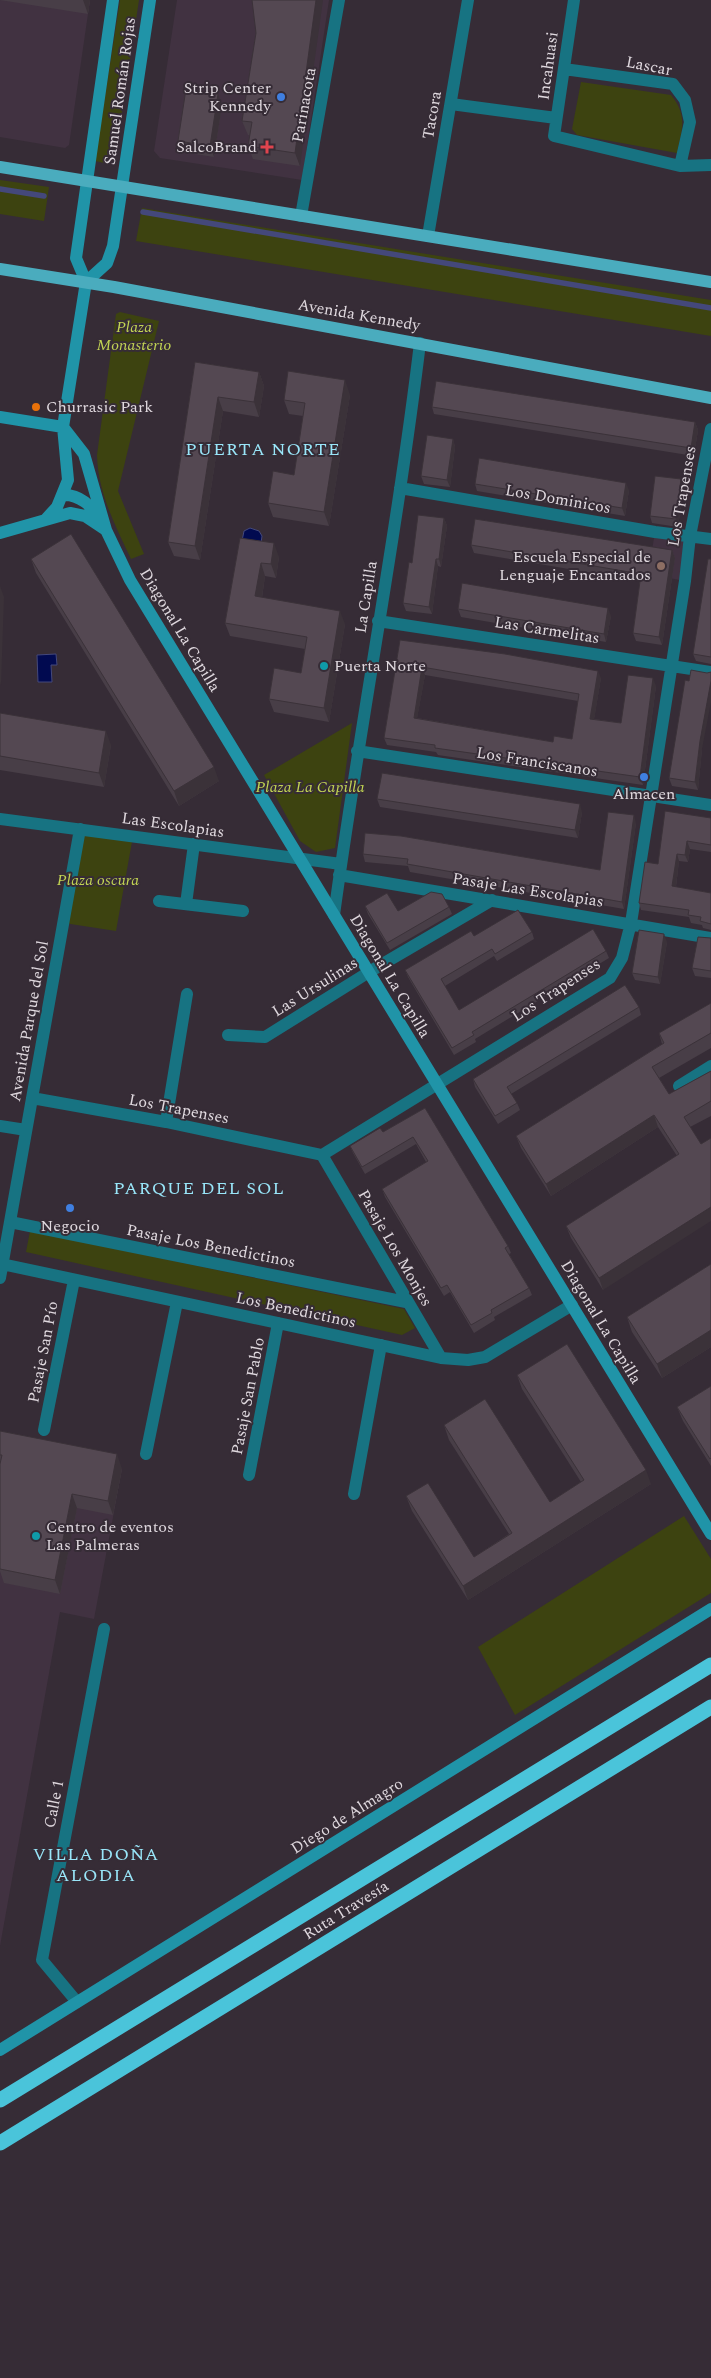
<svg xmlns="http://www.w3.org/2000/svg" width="711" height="2378" viewBox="0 0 711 2378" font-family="Spectral,serif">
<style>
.built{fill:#413241}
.green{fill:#3d4310}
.water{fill:#010a50;stroke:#44487b}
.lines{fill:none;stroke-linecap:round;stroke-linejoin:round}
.stream{stroke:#44487b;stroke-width:5.5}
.street{stroke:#177382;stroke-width:12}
.secondary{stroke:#2094a8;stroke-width:12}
.primary{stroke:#4aacbe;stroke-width:12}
.highway{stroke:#4ac4da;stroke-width:15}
.wall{fill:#483e47;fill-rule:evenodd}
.shaded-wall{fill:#3b3239}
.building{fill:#544852;stroke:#3b3239;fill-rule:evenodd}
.shop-dot{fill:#3f7fe0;stroke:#362c36;stroke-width:2}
.health-dot{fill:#e0444e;stroke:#362c36;stroke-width:2}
.food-dot{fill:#e8710a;stroke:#362c36;stroke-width:2}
.education-dot{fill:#8d6e63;stroke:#362c36;stroke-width:2}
.culture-dot{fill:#0f9aa8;stroke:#362c36;stroke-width:2}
.labels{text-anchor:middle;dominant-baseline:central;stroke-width:4;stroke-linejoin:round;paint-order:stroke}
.street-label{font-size:16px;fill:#e0d9df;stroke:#362c36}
.poi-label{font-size:16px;fill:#e0d9df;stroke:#362c36;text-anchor:end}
.park-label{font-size:16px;font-style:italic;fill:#c2d453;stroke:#362c36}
.neighbourhood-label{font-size:18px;letter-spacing:1px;fill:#99e6f9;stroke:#362c36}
</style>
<rect width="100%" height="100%" fill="#362c36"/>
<path class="built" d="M0,0H90L69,145L65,148L0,137Z
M177,0H329L302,180L160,158L154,151Z
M655,532L690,536L685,581L648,574Z
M0,1444L122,1469L94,1619L60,1612L0,1946Z"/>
<path class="green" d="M120,0H139L114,165L95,161Z
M581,82L671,95C688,116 682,129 677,153L577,135L572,129Z
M0,180L49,187L44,221L0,214Z
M142,208L711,300V336L136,241Z
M120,312L159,321L118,491L144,554L131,559C115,525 98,493 97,455L116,314Z
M352,723L335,848L316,852L300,841L264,775Z
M80,829L133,836L116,931L64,923Z
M30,1231L404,1309L415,1328L402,1335L26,1252Z
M684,1516L711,1559V1593L515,1715L478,1647Z"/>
<path class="water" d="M250,528L259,531L262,536L261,543L242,541L244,531Z
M56,654L57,665H51L52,682H38L37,655Z"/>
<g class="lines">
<path class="stream" d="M0,189L44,196
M143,212L711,308"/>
<path class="street" d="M574,0L554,136L680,166L711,165
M564,69L673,84L685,100L690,122L680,166
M451,104L556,118
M301,216L339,0
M428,236L468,0
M400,488L655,532L711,539
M378,621L711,672
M357,751L711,805
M0,819L341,864
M339,875L711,938
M159,901L243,911
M186,904L194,844
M334,915C360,724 397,534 420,343
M228,1035L265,1037L369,972L492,900
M679,1086L711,1066
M32,1098L166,1122L322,1155L610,978L622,958L631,923L685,581L690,536L711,429
M166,1122L187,994
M0,1126L26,1130
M322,1155L441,1358
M10,1222L406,1302
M2,1264L441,1358L468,1360L485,1357L572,1305
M0,1278L80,829
M44,1430L74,1280
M146,1454L177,1302
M249,1475L278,1323
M354,1494L381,1345
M77,2002L42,1960L104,1629"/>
<path class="secondary" d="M86,282L107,263L113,246L150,0
M0,417L63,427
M63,427L84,454L106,530L130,580L711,1534
M63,495C79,494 92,506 100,519
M46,519L57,507L68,480L63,427L86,282L76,258L113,0
M0,533L70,513L85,516L106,530
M0,2050L711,1609"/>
<path class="primary" d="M0,167L711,282
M0,269L114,287L711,398"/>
<path class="highway" d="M0,2100L711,1665
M0,2143L711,1707"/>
</g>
<path class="wall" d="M0,0H90L88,14Z
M256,33L300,166L253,159L248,146L250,135H248L242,121Z
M222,105L214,157L182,152L178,141Z
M195,362L259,372L264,386L259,417L223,411L200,560L174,556L168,542Z
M350,395L329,526L273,517L268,503L294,475L303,416L289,414L284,400Z
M432,407L695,422L698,430L694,456L434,414Z
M453,439L455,447L450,487L424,484L421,476Z
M475,484L629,490L625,516L477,491Z
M684,487L678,527L652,523L650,516Z
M444,518L447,526L441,567L438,566L432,614L406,611L403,603L412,563Z
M240,538L279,557L276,578L265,576L262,598L345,624L329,722L274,712L269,699L301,673L305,649L230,636L225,623Z
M471,545L672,550L675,558L662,645L636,641L633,633L640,581L474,553Z
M31,559L219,781L179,806L36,573Z
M711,559V664L696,661L693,654Z
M458,609L611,616L606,642L461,617Z
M400,640L601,678L594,719L621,723L656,686L643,785L438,755L436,752L387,745L384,738ZM425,675L578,701L572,739L553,742L417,718Z
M0,713L111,745L104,787L0,770Z
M702,749L698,790L672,786L669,778Z
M377,799L582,812L578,838L380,807Z
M711,818V852L690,849L688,862L679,861L676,887L711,893V930L703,928L702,925L691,923L689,917L641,910L639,903L658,864Z
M636,823L624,909L410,872L408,866L365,862L363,854L600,870Z
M365,906L398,911L449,907L452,914L390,950L368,914Z
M532,932L534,939L497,961L494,956L445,986L459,1010L606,951L609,958L475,1039L476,1042L454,1055L408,977L405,970L474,936Z
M711,938V978L695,976L692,968Z
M667,942L660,984L635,980L632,973Z
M711,1003V1048L659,1078L669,1094L711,1071V1116L690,1127L701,1144L603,1290L571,1238L566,1226L677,1156L658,1127L551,1196L521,1148L516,1136L662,1044L659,1033Z
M639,1007L641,1015L511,1094L517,1103L520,1110L498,1124L475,1087L473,1079Z
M425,1108L508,1246L511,1253L509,1254L529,1288L532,1295L494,1317L495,1320L474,1333L450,1292L444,1296L385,1197L382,1189L426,1162L416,1144L365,1174L353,1153L350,1146L383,1132Z
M711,1264V1347L662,1378L632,1332L627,1317Z
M517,1375L651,1484L468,1600L412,1511L406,1496L474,1557L509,1534L449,1440L444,1425L550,1502L581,1482L522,1389Z
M711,1386V1466L683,1421L677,1407Z
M0,1431L122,1469L113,1515L77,1508L60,1594L4,1583L0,1571Z"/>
<path class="shaded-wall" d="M83,0H90L88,14Z
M316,0H323L300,166L295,153Z
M218,94L222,105L214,157L210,146Z
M259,372L264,386L259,417L254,402Z
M345,380L350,395L329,526L324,512Z
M218,397L223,411L200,560L195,546Z
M695,422L698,430L694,456L691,448Z
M453,439L455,447L450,487L447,480Z
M681,479L684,487L678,527L676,519Z
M626,483L629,490L625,516L622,508Z
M444,518L447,526L441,567L439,559Z
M274,543L279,557L276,578L271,564Z
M672,550L675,558L662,645L659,637Z
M436,559L438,566L432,614L429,607Z
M261,563L265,576L260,610L255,596Z
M0,586L4,597L1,686L0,682Z
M608,608L611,616L606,642L604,634Z
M340,611L345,624L329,722L324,708Z
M422,667L425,675L416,725L414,718Z
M598,671L601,678L593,726L590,719Z
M653,678L656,686L643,785L640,777Z
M711,681V702L702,749L698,790L695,782L700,741Z
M106,731L111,745L104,787L99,773Z
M214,767L219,781L179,806L174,791Z
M580,804L582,812L578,838L575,830Z
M634,815L636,823L624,909L622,902Z
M687,841L690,849L688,862L685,855Z
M677,854L679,861L675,894L672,886Z
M664,934L667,942L660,984L658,977Z
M654,1115L658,1127L551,1196L546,1184Z
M711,1207V1221L603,1290L599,1278Z
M711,1330V1347L662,1378L657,1364Z
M117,1454L122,1469L113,1515L108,1501Z
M646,1470L651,1484L468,1600L463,1586Z
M72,1494L77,1508L60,1594L55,1580Z"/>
<path class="building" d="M252,0H316L295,153L248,146L252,122L242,121L256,33Z
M186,89L218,94L210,146L178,141Z
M195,362L259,372L254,402L218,397L195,546L168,542Z
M288,371L345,380L324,512L268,503L273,471L294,475L305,403L284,400Z
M436,381L695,422L691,448L432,407Z
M427,435L453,439L447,480L421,476Z
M479,458L626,483L622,508L475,484Z
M655,476L681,479L676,519L650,516Z
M418,515L444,518L439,559H436L429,607L403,603L409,562L412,563Z
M475,519L672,550L659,637L633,633L641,574L471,545Z
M71,534L214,767L174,791L31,559Z
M240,538L274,543L271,564L261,563L255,596L340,611L324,708L269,699L274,668L301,673L307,637L225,623Z
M708,559H711V657L693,654Z
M462,583L608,608L604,634L458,609Z
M400,640L505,654L598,671L590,719L621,723L628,675L653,678L640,777L435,748V745L384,738ZM422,667L579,694L572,739L554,736L553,742L414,718Z
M691,670L707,673L711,672V681L700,741L695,782L669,778L685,680L689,681Z
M0,713L106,731L99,773L0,756Z
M382,773L580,804L575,830L377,799Z
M665,811L711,818V845L687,841L685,855L677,854L672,886L711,893V924L700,921L701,917L688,915L689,910L639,903L645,862L658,864Z
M608,812L634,815L622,902L407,864L408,859L363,854L365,833L401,836L600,870Z
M431,892L442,894L449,907L387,943L365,906L387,893L398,911Z
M518,910L532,932L495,954L492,949L441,979L459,1010L593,929L606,951L472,1032L474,1035L452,1048L405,970L471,931L474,936Z
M639,930L664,934L658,977L632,973Z
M698,937L711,938V971L692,968Z
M625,985L639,1007L507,1087L517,1103L495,1116L473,1079Z
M711,1003V1033L652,1067L669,1094L711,1071V1101L684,1117L701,1144L711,1138V1207L599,1278L566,1226L679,1154L654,1115L546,1184L516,1136L664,1043L659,1033Z
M425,1108L508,1246L505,1248L529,1288L491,1310L492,1313L471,1325L447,1285L441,1288L382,1189L428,1161L413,1137L362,1167L350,1146L380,1128L383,1132Z
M711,1264V1330L657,1364L627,1317Z
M567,1344L646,1470L463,1586L406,1496L428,1483L474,1557L512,1533L444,1425L485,1399L550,1502L584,1480L517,1375Z
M711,1386V1458L710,1459L677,1407Z
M0,1431L117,1454L108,1501L72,1494L55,1580L0,1569V1464L2,1455H0Z"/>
<g class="shop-dot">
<circle cx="281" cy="97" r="5"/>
<circle cx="644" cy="777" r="5"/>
<circle cx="70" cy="1208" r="5"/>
</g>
<path class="health-dot" d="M264.5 139.5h5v5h5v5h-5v5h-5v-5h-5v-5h5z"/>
<circle class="food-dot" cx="36" cy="407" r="5"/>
<circle class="education-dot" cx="661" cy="566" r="5"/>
<g class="culture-dot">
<circle cx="324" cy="666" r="5"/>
<circle cx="36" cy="1536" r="5"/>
</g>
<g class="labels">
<g class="street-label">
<text transform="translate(548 66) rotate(-82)">Incahuasi</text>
<text transform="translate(649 66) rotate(11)">Lascar</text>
<text transform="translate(120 91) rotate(-82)">Samuel Román Rojas</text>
<text transform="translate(304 105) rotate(-80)">Parinacota</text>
<text transform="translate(432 115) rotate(-80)">Tacora</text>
<text transform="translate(359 315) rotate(10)">Avenida Kennedy</text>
<text transform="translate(682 496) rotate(-80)">Los Trapenses</text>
<text transform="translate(558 499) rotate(10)">Los Dominicos</text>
<text transform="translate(366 597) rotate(-81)">La Capilla</text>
<text transform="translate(180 630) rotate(59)">Diagonal La Capilla</text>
<text transform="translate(547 630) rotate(9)">Las Carmelitas</text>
<text transform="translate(537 762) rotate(9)">Los Franciscanos</text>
<text transform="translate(173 825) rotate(8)">Las Escolapias</text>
<text transform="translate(528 890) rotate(9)">Pasaje Las Escolapias</text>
<text transform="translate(390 976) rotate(59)">Diagonal La Capilla</text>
<text transform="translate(315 987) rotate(-32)">Las Ursulinas</text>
<text transform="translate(556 990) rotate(-33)">Los Trapenses</text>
<text transform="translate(29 1021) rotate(-80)">Avenida Parque del Sol</text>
<text transform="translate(179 1109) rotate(11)">Los Trapenses</text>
<text transform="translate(211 1246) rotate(11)">Pasaje Los Benedictinos</text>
<text transform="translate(395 1248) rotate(60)">Pasaje Los Monjes</text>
<text transform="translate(296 1310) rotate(12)">Los Benedictinos</text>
<text transform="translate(601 1322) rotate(59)">Diagonal La Capilla</text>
<text transform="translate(43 1352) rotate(-79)">Pasaje San Pío</text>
<text transform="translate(248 1396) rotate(-79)">Pasaje San Pablo</text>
<text transform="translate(54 1804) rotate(-79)">Calle 1</text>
<text transform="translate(347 1816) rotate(-32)">Diego de Almagro</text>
<text transform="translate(346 1910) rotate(-32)">Ruta Travesía</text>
</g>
<g class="poi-label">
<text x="271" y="88">Strip Center<tspan x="271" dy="18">Kennedy</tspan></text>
<text x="257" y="147">SalcoBrand</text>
<text x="46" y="407" text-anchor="start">Churrasic Park</text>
<text x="651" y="557">Escuela Especial de<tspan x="651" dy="18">Lenguaje Encantados</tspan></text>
<text x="334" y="666" text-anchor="start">Puerta Norte</text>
<text x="644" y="794" text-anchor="middle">Almacen</text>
<text x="70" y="1226" text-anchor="middle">Negocio</text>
<text x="46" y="1527" text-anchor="start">Centro de eventos<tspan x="46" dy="18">Las Palmeras</tspan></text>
</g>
<g class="park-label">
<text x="134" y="327">Plaza<tspan x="134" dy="18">Monasterio</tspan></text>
<text x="310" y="787">Plaza La Capilla</text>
<text x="98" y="880">Plaza oscura</text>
</g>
<g class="neighbourhood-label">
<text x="263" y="449">PUERTA NORTE</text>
<text x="199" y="1188">PARQUE DEL SOL</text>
<text x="96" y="1854">VILLA DOÑA<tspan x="96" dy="21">ALODIA</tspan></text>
</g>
</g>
</svg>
